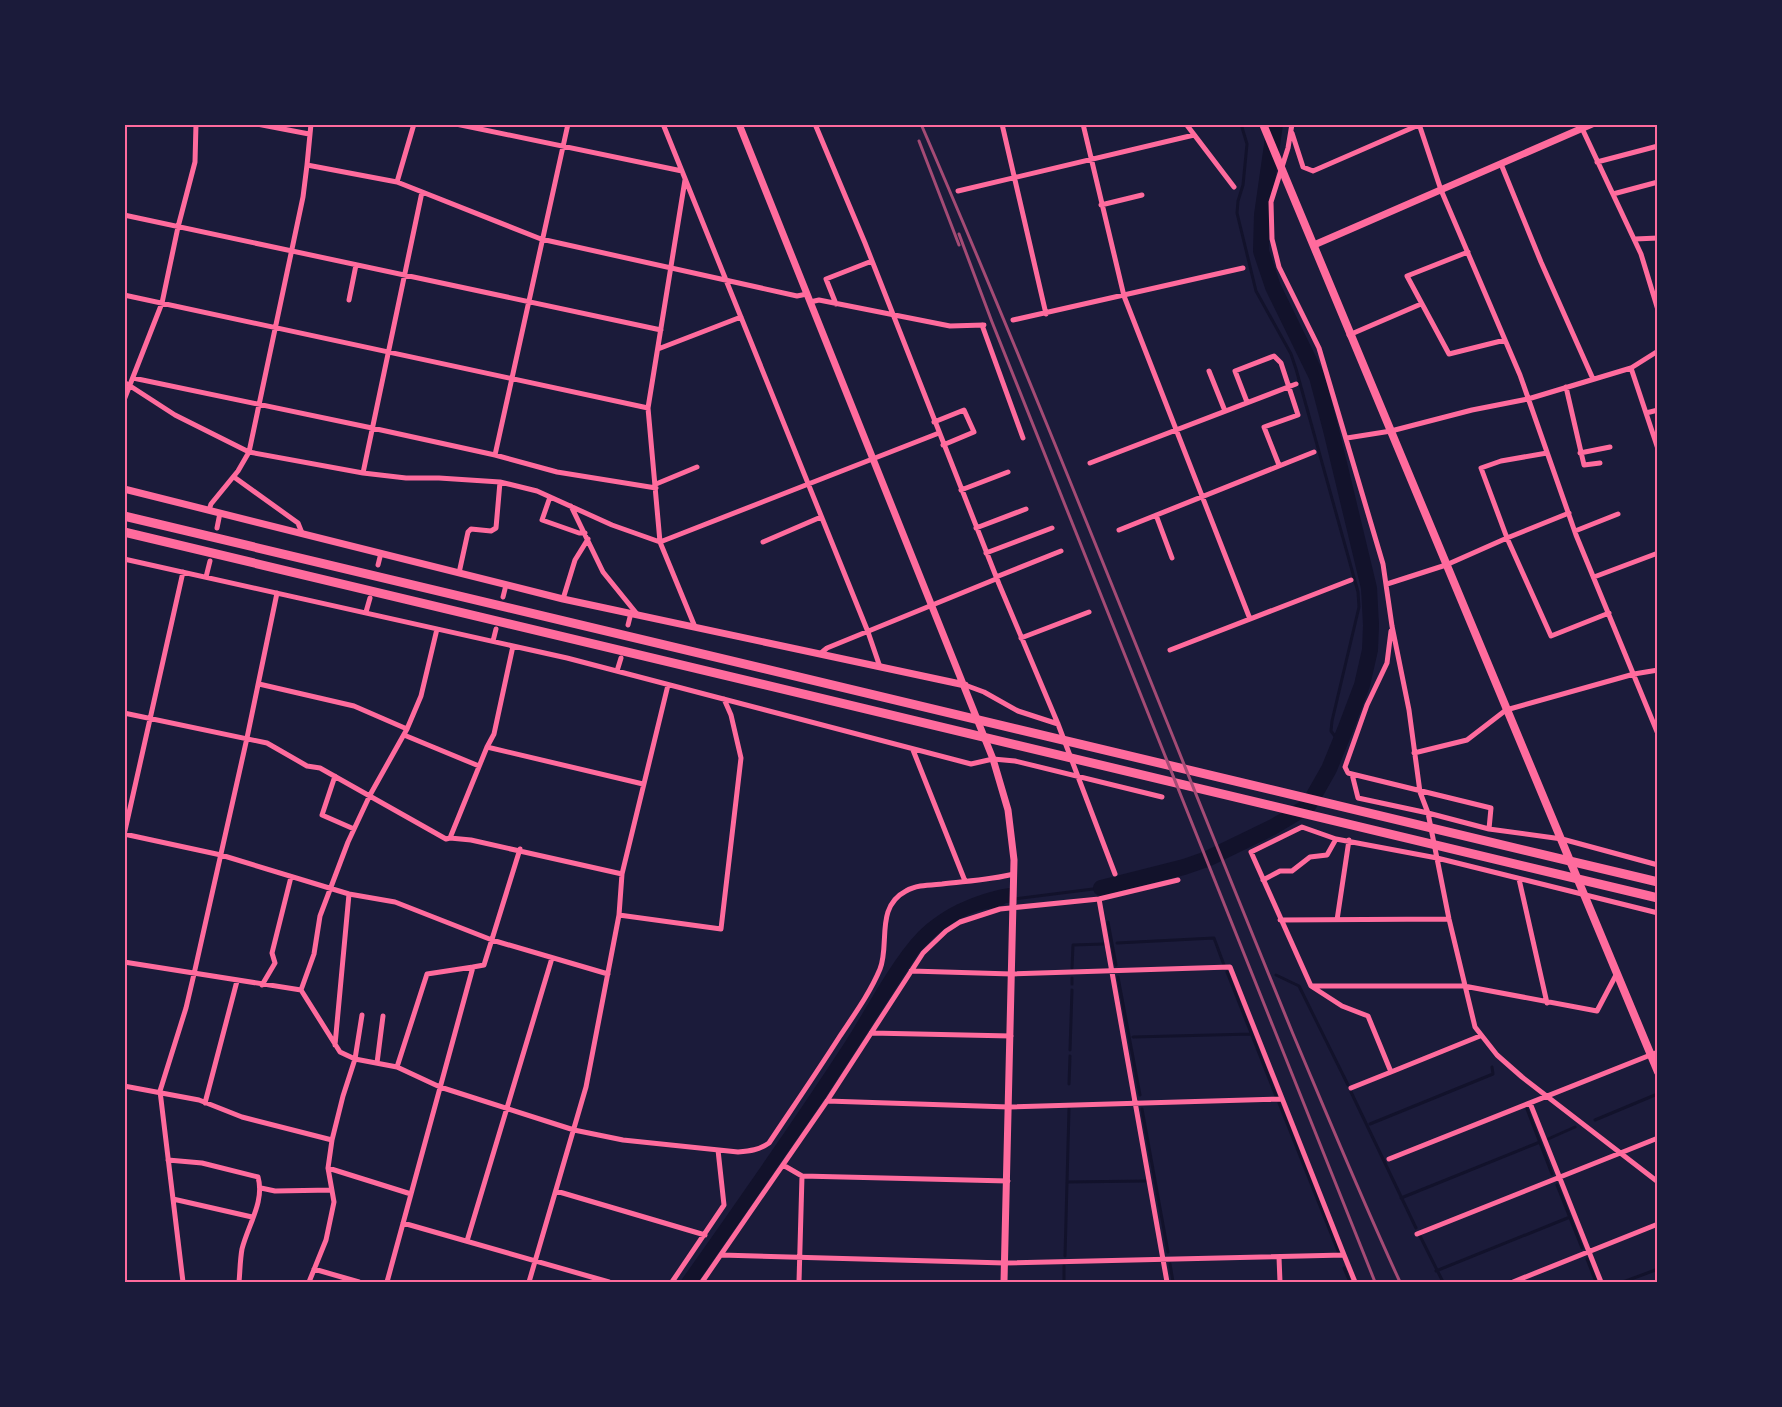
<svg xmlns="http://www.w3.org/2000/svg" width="1782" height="1407" viewBox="0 0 1782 1407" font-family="Inter,sans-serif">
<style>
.water{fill:#12122b}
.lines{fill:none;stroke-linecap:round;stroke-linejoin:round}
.stream{stroke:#12122b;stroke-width:3}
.river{stroke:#12122b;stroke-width:16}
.minor{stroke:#ff6b9d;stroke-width:5}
.tertiary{stroke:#ff6b9d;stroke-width:7}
.secondary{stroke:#ff6b9d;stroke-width:8}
.motorway{stroke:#ff6b9d;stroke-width:9}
.rail{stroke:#a44b75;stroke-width:3}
.neatline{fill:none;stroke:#ff6b9d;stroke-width:2}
</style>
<rect width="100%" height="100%" fill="#1b1b3a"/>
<path class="water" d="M1016,887V902L1006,903C999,909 988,908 979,911C955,918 934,935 918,954L825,1098L698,1282H680C736,1203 792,1123 845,1042C867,1008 891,960 918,932C943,907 981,891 1016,887Z"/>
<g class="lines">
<path class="stream" d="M1241,124L1247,144L1243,185L1238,201L1237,213L1256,291L1291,354L1296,369L1358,592L1359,607L1332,721L1331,731L1340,743
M1014,899L1101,888
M1108,922L1116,965
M1117,943L1214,938L1224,965
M1072,968L1073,945L1104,944
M1227,972L1276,1096
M1276,975L1299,986L1348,1085
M1118,977L1140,1095
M1072,984V978
M1133,1037L1252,1034
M1070,1050L1072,990
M1069,1084L1070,1056
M1351,1092L1416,1228
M1279,1103L1338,1251
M1142,1109L1168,1252
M1527,1109L1552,1174
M1595,1120L1655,1095
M1370,1124L1493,1074L1492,1067
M1548,1139L1575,1127
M1067,1182L1146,1181
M1557,1185L1582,1248
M1401,1198L1540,1142
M1420,1236L1443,1282
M1065,1256L1069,1109
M1587,1259L1596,1282
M1170,1264L1173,1282
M1344,1268L1350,1282
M1436,1271L1570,1217
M1064,1282V1266
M1623,1282L1658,1269"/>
<path class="river" d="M1101,888L1184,867L1207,859L1273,827L1308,806L1329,769L1345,730L1362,685L1370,650L1371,625L1369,588L1331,430L1317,377L1273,287L1261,251L1262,215L1275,124"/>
<path class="minor" d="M257,124L309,134
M456,124L682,171
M663,124L868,632L880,667
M815,124L865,243L999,584L1058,724L1115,874
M1002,124L1046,314
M1083,124L1124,296L1250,619
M1186,124L1234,187
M1292,124L1288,148L1271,202L1272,239L1279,267L1319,348L1383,564L1392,626L1409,710L1420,792L1428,813L1449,919L1475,1027L1497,1055L1522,1077L1658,1182
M1419,124L1441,190L1520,375L1576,535L1658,734
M1580,124L1641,254L1658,310
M1292,133L1303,167L1313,171L1421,124
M1597,162L1658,146
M1501,164L1541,262L1593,379
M307,165L311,124
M685,180L648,408L660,542L695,627
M397,182L414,124
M958,191L1194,135
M1613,194L1658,182
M1101,205L1142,195
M124,215L661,330
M1635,239L1658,238
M1468,252L1407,276L1449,354L1505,340
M124,295L648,408
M349,300L356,265
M810,302L819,300L950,326L984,325
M836,304L826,279L872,261
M1013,320L1243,268
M982,325L1023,438
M1349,335L1421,304
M658,349L741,317
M1631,368L1658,449
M1209,371L1225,411
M133,378L372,428L495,455L557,472L656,488
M124,382L175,415L249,452L363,473L406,478H439L500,482L537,491L612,525L660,542L939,433
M1566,387L1584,465L1600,463
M124,400L162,303L178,227L195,162L196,124
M1247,402L1235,371L1274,356L1281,363L1298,415L1264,427L1279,465
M1646,413L1658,410
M934,422L964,410L974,432L943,445
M1347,438L1391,431L1472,410L1528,399L1631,368L1658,351
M1547,453L1501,461L1481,468L1507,538L1551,636L1609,613
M1580,453L1610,447
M495,455L568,124
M1090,463L1296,384
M363,473L422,192
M234,477L298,523L302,533
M656,484L697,467
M961,490L1008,472
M550,497L542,520L579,533H585
M571,506L603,572L637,614
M209,510L211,504L238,471L249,452L303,197L307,165L397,182L541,239L797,296L807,294
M1156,515L1172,558
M217,528L220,513
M976,528L1026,509
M1119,530L1314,452
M1575,531L1618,514
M763,542L821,517
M986,553L1052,528
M124,559L567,658L971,764L993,759L1015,761L1162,797
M378,565L381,553
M459,573L468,532L471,529L491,531L496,528L500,482
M206,577L210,561
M996,577L1061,551
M1594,577L1658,553
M1387,584L1446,565L1507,538L1569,513
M503,597L506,585
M563,599L575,560L588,539
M366,612L370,598
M628,625L631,613
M1391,631L1387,663L1367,705L1345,767L1348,773L1352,774L1491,808L1489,829
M1021,638L1089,612
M493,641L496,629
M1170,650L1351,580
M821,653L827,648L996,579
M617,671L621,658
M259,684L354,706L407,729
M965,685L984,692L1018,711L1058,724
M124,713L267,743L307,766L320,768L446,839L450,838L471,840L622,874
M404,735L479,766
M487,747L643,784
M913,750L965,881
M1414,753L1467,740L1506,710L1634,674L1658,670
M1352,774L1358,798L1428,813L1489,829L1562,839L1658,865
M335,776L322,815L354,829
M124,834L221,855L349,894L395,902L492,940L608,974
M124,835L183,572
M450,838L487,747L494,734L513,646
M1519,879L1547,1003
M1263,880L1280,871H1292L1310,857L1327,855L1336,839
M1099,899L1167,1282
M619,915L721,929L741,758L731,715L724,699
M1280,920L1449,919
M1337,920L1349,840
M124,962L301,990
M911,971L1012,974L1230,967L1344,1255
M262,985L275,963L272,953L291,877
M1312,986H1464L1597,1011L1616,975
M362,1015L355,1059L397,1067L440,1087L574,1130L623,1140L738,1152C750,1151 759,1150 769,1143C793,1107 817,1072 840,1036C854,1015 870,993 880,969C890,944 875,907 906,891C916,885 930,885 942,884C966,881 990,880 1014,874
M871,1033L1011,1036
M1480,1036L1391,1072L1368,1016L1342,1006L1311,986L1251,852L1302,827L1336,839L1437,858L1658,913
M335,1045L349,894
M377,1063L383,1016
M397,1067L427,974L473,967
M124,1086L199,1100L242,1117L332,1140L328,1168L334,1202L326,1240L309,1282
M1351,1088L1391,1072
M827,1101L1009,1107L1281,1099
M205,1103L237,981
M1530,1103L1601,1282
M332,1140L343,1096L355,1059L340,1052L301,990L314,954L320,916L348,842L370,795L407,729L421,696L437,629
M1389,1159L1658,1052
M168,1160L202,1163L258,1177C265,1201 248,1225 242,1249C240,1260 240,1272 239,1282
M783,1165L802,1176L1008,1181
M328,1168L411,1194
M261,1188L275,1191L332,1190
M556,1191L705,1235
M173,1199L252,1217
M403,1223L609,1282
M1417,1234L1658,1138
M467,1241L552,958
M721,1255L1005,1263L1344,1255L1355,1282
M1279,1257L1280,1282
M314,1269L359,1282
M183,1282L160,1091L186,1008L194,974L247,738L277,593
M387,1282L473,967L484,965L520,849
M529,1282L586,1087L619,915L622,874L668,685
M672,1282L724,1205L718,1150
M702,1282L827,1101L923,953L946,931L960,922L1000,909L1099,899L1178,880
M799,1282L802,1176
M1513,1282L1658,1224"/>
<path class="tertiary" d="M739,124L993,759L1008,810L1014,860L1004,1282
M1314,245L1592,124
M124,489L563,599L965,685"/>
<path class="secondary" d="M1263,124L1658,1072"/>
<path class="motorway" d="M124,516L1658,882
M124,532L1658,898"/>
<path class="rail" d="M921,124C1051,425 1169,731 1293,1034C1328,1117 1362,1200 1400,1282
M919,141L959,245
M959,234L992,322L1375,1282"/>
</g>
<rect width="1782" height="1407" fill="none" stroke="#1b1b3a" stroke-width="252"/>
<rect x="126" y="126" width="1530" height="1155" class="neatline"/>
</svg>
